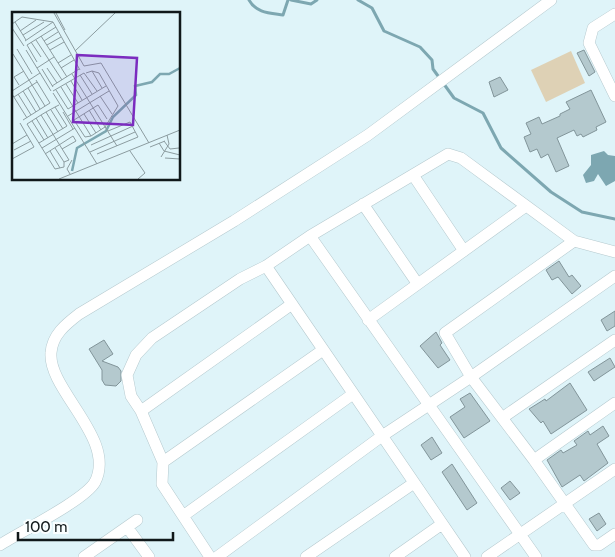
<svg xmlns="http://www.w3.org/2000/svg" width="615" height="557" viewBox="0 0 615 557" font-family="Cabin,sans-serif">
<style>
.green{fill:#ded1b5}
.water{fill:#7da7b1}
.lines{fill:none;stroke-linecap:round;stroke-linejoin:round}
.stream{stroke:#7da7b1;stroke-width:3}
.building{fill:#b4c9ce;stroke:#82959a}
.minor-casing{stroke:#b5c9ce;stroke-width:12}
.minor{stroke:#fff;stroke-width:11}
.inset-river{fill:none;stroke:#7da7b1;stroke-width:2.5}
.inset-road{fill:none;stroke:#8c9ca0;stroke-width:1}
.view{fill:#7b2cbf;fill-opacity:0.15;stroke:#7b2cbf;stroke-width:2.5}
.inset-edge{fill:none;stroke:#10181a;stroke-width:2.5}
</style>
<rect width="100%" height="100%" fill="#dff4f9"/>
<path class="green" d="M571,51L585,83L546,102L531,70Z"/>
<path class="water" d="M604,151L608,155L615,156V181L606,186L598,174L594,181L586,183L583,175L591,165V155Z"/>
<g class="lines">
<path class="stream" d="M249,0C256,13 270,13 283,15L288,0
M291,0L311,4L317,0
M358,0L372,8L384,31L420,47L432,60L433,69L454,98L483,113L501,148L551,192L582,212L615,219"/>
</g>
<path class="building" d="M584,50L595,72L589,76L577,53Z
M500,77L508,90L494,97L489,82Z
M591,90L606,122L596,127L597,130L583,137L581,134L577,136L574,130L557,138L569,166L556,172L548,154L541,158L537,149L530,152L524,137L531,134L526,123L539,117L542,124L560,116V114L570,109L566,102Z
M559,261L569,277L572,275L581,286L572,294L558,277L552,280L546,270Z
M615,311V326L607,331L601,320Z
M436,332L442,343L440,345L450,360L438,368L420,346Z
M104,340L113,354L102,361L118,367L121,371V381L116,386L105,385L102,380V370L89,349Z
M610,358L615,367L594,381L588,372Z
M570,383L587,410L551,434L543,421L541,423L529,409L545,399L546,401Z
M470,393L490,421L464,438L450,417L465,407L460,399Z
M603,426L609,436L597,444L608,463L584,481L580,475L562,487L547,460L561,450L563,453L577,445L574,441L588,431L590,435Z
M432,437L442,453L431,460L421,445Z
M452,464L477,503L467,510L442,472Z
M510,481L520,493L510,500L501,488Z
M599,513L606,524L597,531L589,519Z"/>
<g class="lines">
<defs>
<path id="minor" d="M615,14L593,28L589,43L615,96
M413,175L464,251
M363,204L417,283
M310,236L536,557
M574,241L445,333L471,377L534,460L594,545H599L615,534
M266,266L465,557
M368,320L526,206
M141,411L131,396L127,375L136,355L152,338L240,279L266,266L310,236L448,154L461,158L574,241L615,252
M502,418L615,340
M534,460L615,403
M163,462L141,411L292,304
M183,516L353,394
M127,527L149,557
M0,545C20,532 85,500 95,482C117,439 48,390 51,353C52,335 66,324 79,314L234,221L368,135L551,0
M84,557L137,520
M210,557L162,484L163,462L323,350
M217,557L382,436L471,377L615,276
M306,557L414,483
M395,557L442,524
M487,557L615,469"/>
</defs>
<use href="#minor" class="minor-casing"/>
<use href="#minor" class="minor"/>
</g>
<g transform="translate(12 12)">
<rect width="168" height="168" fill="#dff4f9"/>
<path class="inset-river" d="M60,159L65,136L94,119L101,105L124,83L123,74L140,70L148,62H157L168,56"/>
<path class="inset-road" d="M42,1L72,54L89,51L137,131M44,1L53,18M3,10L14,28M0,12L10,5L41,10L68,58M0,16L12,34M8,19L24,8M11,23L32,10M29,24L55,65M24,28L50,68M13,29L41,10M32,29L46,20M19,30L29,45M35,33L49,25M5,37L20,62M14,38L39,79M38,38L52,30M63,39L103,1M1,42L33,94M25,50L15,33L44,15M46,51L59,43M25,56L42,45M35,56L45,71M49,56L62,48M30,57L41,75M80,59L87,61L106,94L93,115L79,124L73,125L62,108L86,93L95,107M74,61L80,59L90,76M60,62L105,134M68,63L80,82M59,69L70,88M54,72L66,91M7,73L2,65L12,59M40,74L67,57M49,75L79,124M16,76L28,97M44,78L56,97L94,74M0,79L28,61M11,79L24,100M41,79L72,61L85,79M41,81L85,152M0,82L15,106M6,82L19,103M88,84L100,102M2,85L25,70M39,98L51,117M77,98L89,118M34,100L46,120M51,100L61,117M72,102L84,121M29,103L57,148L52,150V155L43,157L15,112L29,103L34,100L43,95L47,93M56,104L97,79M24,106L36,126M11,108L38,91L24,68M20,109L32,128M152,129L158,137L167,136M27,131L55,114L43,95M147,131L152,139L168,143M0,132L15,123M79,133L121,114M138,135L153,129M30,136L63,116M43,136L52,150M2,138L19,129M38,139L48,156M118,139L133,161L126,167M78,140L123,120M33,142L61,124L64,129L50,137M85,142L126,125L118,110L96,119M149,145L157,132L155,123M153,146L168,147M0,147L22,135L8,111M58,162L55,157L60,148M47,167L168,118"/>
<path class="view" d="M65,43L125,46L121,113L61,110Z"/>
<rect width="168" height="168" class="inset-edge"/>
</g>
<path d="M18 532v8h155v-8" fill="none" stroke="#10181a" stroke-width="2.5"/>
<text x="25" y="532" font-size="15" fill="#10181a" stroke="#f9feff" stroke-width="4" paint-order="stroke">100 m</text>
</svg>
